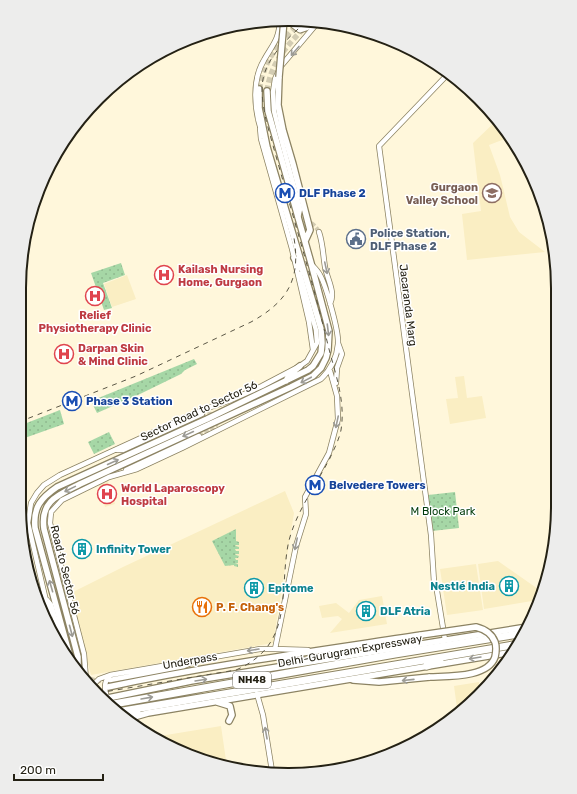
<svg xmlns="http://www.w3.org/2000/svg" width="577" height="794" viewBox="0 0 577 794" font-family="Rubik,sans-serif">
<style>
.built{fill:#faeec3}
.green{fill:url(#green-dots)}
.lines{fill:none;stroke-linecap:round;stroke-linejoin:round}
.minor-tunnel{stroke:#d3ccb3;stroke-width:4.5;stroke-dasharray:4.5 2;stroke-linecap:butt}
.major-tunnel{stroke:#d3ccb3;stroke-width:5.5;stroke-dasharray:5.5 3;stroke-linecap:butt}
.minor-casing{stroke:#8c8363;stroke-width:6}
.major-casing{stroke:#8c8363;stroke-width:8}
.highway-casing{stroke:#8c8363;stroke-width:9}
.minor{stroke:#fff;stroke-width:4.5}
.major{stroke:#fff;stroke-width:5.5}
.highway{stroke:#fff;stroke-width:7}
.rail{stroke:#5b5746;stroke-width:1;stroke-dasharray:5 5;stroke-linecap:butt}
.major-bridge-casing{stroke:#8c8363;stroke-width:8;stroke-linecap:butt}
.major-bridge{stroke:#fff;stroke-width:5.5}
.oneway{stroke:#9c9b95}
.labels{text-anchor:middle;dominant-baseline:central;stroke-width:3;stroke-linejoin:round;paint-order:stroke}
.shield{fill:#fff;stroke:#66645a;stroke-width:1}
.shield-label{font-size:10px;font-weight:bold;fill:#242114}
.education-label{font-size:11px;font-weight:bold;fill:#785e54;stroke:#fff;text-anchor:end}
.transit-label{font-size:11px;font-weight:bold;fill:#164399;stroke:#fff;text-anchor:start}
.service-label{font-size:11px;font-weight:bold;fill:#4e5e75;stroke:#fff;text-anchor:start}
.health-label{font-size:11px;font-weight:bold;fill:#be3a42;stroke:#fff;text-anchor:start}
.street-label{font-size:11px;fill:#242114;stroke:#fff}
.park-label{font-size:11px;fill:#023c0b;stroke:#fff}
.culture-label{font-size:11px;font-weight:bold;fill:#0d838f;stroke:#fff;text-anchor:start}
.food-label{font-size:11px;font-weight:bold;fill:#c56008;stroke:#fff;text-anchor:start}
.rim{fill:none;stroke:#242114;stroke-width:2}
</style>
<defs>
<pattern id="green-dots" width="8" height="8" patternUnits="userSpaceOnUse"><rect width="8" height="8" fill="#a6d7a6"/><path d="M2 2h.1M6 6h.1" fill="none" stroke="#8fb88e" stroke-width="1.8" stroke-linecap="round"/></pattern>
</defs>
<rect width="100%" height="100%" fill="#fff7db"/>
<path class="built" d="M497,120L503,126L510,137L489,145L500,175L510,217L519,232L545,252L467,260L462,214L481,211L473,143Z
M127,275L136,299L112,307L104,284Z
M464,376L467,398L482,396L486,418L450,424L446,399L458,398L455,377Z
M108,481L115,504L105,507L99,484Z
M285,491L294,513L273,643L91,675L69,594L123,567Z
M498,561L538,589L540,597L538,600L484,609L478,564Z
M476,564L483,610L447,615L440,569Z
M382,596L387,624L330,633L342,619L338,616L322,618L319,606L336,603L349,613L359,600Z
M479,682L480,694L466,707L457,708L454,686Z
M221,726L227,767L170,747L154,737Z"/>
<path class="green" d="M121,263L125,275L103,283L112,308L104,310L91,273Z
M194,359L197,364L185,370L181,374L140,394L97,413L91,401Z
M60,410L64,424L19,440V426Z
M109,432L115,444L94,454L88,442Z
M455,492L459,528L432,531L428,495Z
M236,529V541L239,542V545H235L236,546L239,547V549H235L236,551H239V554H235L236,555L239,556L238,558H235L236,560H238V563H235L238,564V567L234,566V565L225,566L212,541Z"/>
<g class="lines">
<path class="minor-tunnel" d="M292,233C297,215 312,219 319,232
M293,244L297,260
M199,436L212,430L216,425C215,415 212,412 202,414
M84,677L97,681L108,680"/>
<path class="major-tunnel" d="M259,89C261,83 262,76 264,71C271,51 287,35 302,21
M267,91C271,63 285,48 304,28
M94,689L108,687"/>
<defs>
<path id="minor" d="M260,128L261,139L292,249L309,322L313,350
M261,130C254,108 252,80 264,60C273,44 279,40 280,20
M298,218L300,209L279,131L274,111L273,92L275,79L281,66L319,21
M319,232C323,244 323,255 325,267C327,279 336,292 330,304
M336,383L337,368L342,354L338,343
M117,450H123L202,414
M126,470L199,436
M47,600L51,605L66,655
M53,631L28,523L31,503L37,493L44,485L60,475L202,410L231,400L262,386L300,366L307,361L317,343L316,330L300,274
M445,640L436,585L434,582L431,535L379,146L449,73
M275,649L308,650
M86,680L84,654L50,523L51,512L62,500L109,477L137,469L182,448L321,379C331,369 337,358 338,344C339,331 326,286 320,275C318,271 315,268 312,265
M110,680L184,666L191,663
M92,686L99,679L110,675L260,649H275L296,546L306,514L305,497L329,453L338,419L337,396L330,371
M257,694L263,715L272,771
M107,698C105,690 103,683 109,677"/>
<path id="major" d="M279,77L278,105L283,130L293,164L310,230L305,241
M294,258L303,271
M286,381L289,375L300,366
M282,658L307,661
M72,664L35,528C33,507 41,498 57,487L207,419L308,370L313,366L321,353L322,343L321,329L267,147L259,108V89
M78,671V657L44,529C40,501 58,495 80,484L291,387L313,376L321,368L326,358L328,350L329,331L311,263L268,111L267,91
M353,680L379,682L430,677
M108,687C211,665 316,651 421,635
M103,699L191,681L527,627
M217,702L230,706L232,715L229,721
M122,716L138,713
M127,719L148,713L513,652"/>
<path id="highway" d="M288,20L300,29L306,27L315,21
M427,666L440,660
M108,705L395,654L525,633
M117,712L519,644"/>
</defs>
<use href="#minor" class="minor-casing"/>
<use href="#major" class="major-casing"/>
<use href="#highway" class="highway-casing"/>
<use href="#minor" class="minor"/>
<use href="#major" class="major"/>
<use href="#highway" class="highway"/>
<path class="rail" d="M19,422L136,376L251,322C287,302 301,280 294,238
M98,693L236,670C294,645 279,594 288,545C294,515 316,485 330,458C334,449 339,440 341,430C346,399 334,371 327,341C309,267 286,194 266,120C264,110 262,99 262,89C262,60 287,39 307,21"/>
<defs>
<path id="major-bridge" d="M279,77L284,20
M421,635L476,627C484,629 492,634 495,642C497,648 496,652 495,657C488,678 448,676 430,677"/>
</defs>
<use href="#major-bridge" class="major-bridge-casing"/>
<use href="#major-bridge" class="major-bridge"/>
</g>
<defs><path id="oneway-shaft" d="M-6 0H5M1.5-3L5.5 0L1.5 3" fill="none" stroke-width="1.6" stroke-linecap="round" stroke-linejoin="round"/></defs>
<g class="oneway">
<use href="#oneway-shaft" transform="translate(295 51) rotate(131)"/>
<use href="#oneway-shaft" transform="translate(326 268) rotate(78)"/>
<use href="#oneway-shaft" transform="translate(328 330) rotate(83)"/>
<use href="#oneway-shaft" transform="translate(306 380) rotate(152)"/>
<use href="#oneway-shaft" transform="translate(337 422) rotate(102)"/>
<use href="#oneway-shaft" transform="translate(188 434) rotate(155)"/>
<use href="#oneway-shaft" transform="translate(113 462) rotate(-24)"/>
<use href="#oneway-shaft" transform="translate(70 489) rotate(154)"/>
<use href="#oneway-shaft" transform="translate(296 544) rotate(102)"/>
<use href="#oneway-shaft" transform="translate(51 586) rotate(-106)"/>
<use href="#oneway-shaft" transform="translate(71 631) rotate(75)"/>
<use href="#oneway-shaft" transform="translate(253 650) rotate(171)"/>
<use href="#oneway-shaft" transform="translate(475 658) rotate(171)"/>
<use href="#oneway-shaft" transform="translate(201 680) rotate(-9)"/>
<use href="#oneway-shaft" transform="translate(408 680) rotate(174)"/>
<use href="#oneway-shaft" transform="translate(147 698) rotate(-10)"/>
<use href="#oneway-shaft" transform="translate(266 733) rotate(-100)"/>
</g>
<defs>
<symbol id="metro-ring" viewBox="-11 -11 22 22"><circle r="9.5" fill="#fff" stroke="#1a4fb4" stroke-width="1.5"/><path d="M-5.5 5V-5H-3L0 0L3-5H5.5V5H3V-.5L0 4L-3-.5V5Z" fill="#1a4fb4"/></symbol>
<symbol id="school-ring" viewBox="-11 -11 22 22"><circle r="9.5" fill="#fff" stroke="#8d6e63" stroke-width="1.5"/><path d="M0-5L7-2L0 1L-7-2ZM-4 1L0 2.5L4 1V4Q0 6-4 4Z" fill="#8d6e63"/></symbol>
<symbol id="civic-ring" viewBox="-11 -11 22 22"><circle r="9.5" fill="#fff" stroke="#5c6f8a" stroke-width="1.5"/><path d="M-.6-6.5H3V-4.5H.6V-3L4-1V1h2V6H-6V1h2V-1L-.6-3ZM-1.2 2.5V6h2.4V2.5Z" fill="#5c6f8a"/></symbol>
<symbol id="hospital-ring" viewBox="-11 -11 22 22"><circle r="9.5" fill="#fff" stroke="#e0444e" stroke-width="1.5"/><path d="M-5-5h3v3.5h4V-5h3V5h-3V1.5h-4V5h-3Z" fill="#e0444e"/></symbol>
<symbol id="building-ring" viewBox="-11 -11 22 22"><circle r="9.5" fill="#fff" stroke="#0f9aa8" stroke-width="1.5"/><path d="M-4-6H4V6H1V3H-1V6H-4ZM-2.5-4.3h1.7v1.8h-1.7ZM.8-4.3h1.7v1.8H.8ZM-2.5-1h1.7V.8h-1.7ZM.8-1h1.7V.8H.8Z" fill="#0f9aa8"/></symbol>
<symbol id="restaurant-ring" viewBox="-11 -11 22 22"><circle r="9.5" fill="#fff" stroke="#e8710a" stroke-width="1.5"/><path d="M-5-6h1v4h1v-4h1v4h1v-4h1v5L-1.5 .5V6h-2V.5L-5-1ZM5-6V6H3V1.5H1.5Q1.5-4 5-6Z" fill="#e8710a"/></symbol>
</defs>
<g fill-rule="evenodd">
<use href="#metro-ring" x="274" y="182" width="22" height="22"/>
<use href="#school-ring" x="481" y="182" width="22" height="22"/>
<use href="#civic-ring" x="345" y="228" width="22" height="22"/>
<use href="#hospital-ring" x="153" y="264" width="22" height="22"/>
<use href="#hospital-ring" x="84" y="285" width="22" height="22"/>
<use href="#hospital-ring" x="53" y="343" width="22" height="22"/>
<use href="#metro-ring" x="61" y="390" width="22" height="22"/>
<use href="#metro-ring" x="304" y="474" width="22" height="22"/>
<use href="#hospital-ring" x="96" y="483" width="22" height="22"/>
<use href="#building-ring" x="71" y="538" width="22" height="22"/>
<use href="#building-ring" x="498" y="575" width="22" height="22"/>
<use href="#building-ring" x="243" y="577" width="22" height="22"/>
<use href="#restaurant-ring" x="191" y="596" width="22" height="22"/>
<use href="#building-ring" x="355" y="600" width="22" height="22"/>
</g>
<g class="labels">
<rect class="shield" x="233" y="672" width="38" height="16" rx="3"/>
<g class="shield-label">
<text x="252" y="680">NH48</text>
</g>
<g class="education-label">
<text x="478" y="187">Gurgaon<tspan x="478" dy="13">Valley School</tspan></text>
</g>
<g class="transit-label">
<text x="299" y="193">DLF Phase 2</text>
<text x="86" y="401">Phase 3 Station</text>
<text x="329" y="485">Belvedere Towers</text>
</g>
<g class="service-label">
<text x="370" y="233">Police Station,<tspan x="370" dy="13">DLF Phase 2</tspan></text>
</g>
<g class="health-label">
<text x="178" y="269">Kailash Nursing<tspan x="178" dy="13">Home, Gurgaon</tspan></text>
<text x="95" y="315" text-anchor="middle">Relief<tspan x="95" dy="13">Physiotherapy Clinic</tspan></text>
<text x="78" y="348">Darpan Skin<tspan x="78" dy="13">&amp; Mind Clinic</tspan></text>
<text x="121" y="488">World Laparoscopy<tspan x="121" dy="13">Hospital</tspan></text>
</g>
<g class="street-label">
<text transform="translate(408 305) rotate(83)">Jacaranda Marg</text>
<text transform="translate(199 411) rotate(-25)">Sector Road to Sector 56</text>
<text transform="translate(65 570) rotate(76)">Road to Sector 56</text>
<text transform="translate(350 651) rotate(-10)">Delhi-Gurugram Expressway</text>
<text transform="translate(190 661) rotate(-10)">Underpass</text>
</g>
<g class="park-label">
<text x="443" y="511">M Block Park</text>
</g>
<g class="culture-label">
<text x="96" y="549">Infinity Tower</text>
<text x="495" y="586" text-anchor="end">Nestlé India</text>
<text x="268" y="588">Epitome</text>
<text x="380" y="611">DLF Atria</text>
</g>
<g class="food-label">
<text x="216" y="607">P. F. Chang's</text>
</g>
</g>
<path d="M0 0H577V794H0ZM288 26H289A262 262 0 0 1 551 288V506A262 262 0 0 1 289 768H288A262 262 0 0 1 26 506V288A262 262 0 0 1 288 26Z" fill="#ededec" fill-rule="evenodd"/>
<path class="rim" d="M288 26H289A262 262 0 0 1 551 288V506A262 262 0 0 1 289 768H288A262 262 0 0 1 26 506V288A262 262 0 0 1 288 26Z"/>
<path d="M14 774v6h89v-6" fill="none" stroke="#242114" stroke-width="2"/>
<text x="20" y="774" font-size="12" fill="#242114" stroke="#ffffff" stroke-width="3" paint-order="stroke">200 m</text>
</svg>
